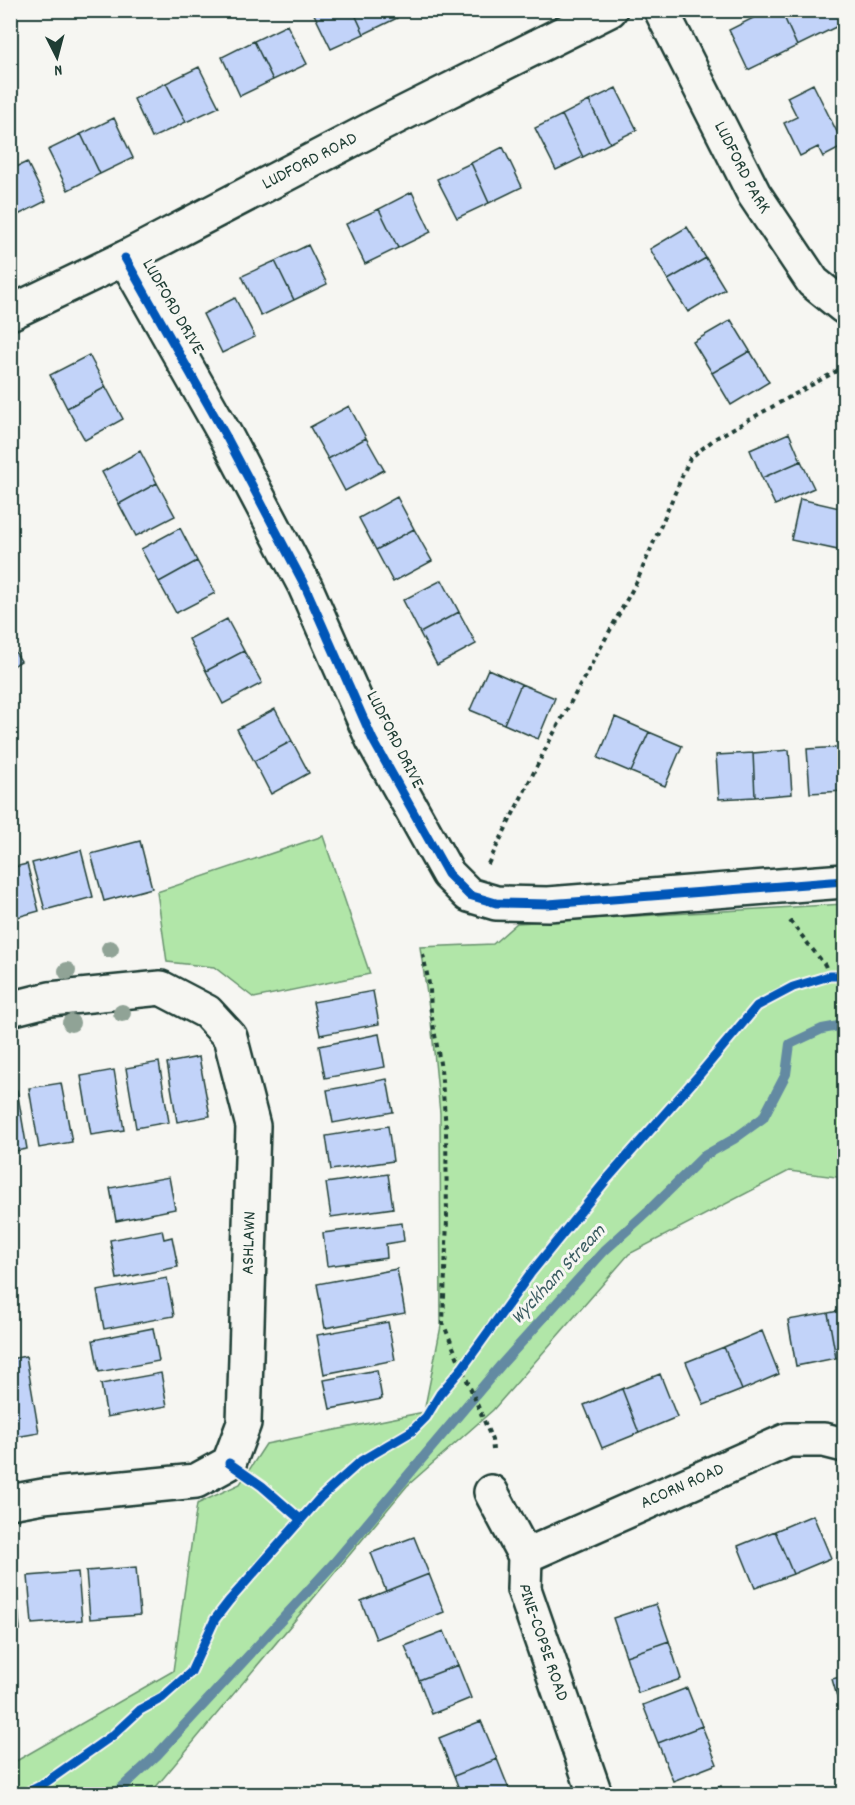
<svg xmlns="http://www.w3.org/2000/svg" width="855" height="1805" viewBox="0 0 855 1805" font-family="Dekko,sans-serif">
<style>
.green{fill:#b1e6a8;stroke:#68926e;stroke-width:1.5}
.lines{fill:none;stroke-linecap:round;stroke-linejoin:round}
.stream{stroke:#638aa2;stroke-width:10}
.building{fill:#c2d3f9;stroke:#1f3d34;stroke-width:1.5}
.minor-casing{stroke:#1f3d34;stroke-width:38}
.path{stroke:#1f3d34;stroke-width:4;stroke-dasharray:4.5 4.5;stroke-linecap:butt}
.minor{stroke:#f6f6f2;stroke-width:33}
.cycleway-casing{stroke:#f6f6f2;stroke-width:13}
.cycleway{stroke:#0057b8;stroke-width:9}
.tree{fill:#90a396}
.labels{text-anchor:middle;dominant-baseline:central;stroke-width:6;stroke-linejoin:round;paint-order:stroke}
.street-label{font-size:18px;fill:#1f3d34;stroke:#f6f6f2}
.water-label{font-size:20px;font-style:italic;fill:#3c5d62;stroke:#f6f6f2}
</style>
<rect width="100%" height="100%" fill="#f6f6f2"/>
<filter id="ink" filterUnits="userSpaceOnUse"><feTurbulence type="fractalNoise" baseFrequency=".0167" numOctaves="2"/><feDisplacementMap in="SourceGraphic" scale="12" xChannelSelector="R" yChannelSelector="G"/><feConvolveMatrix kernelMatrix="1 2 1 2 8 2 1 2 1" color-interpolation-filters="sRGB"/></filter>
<g filter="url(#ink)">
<path class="green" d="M323,836L370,974L254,998L214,967L167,962L157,892Z
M844,904V1178L789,1171L629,1254L493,1410L407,1486L150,1794H11V1764L173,1671L197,1504L240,1484L266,1444L424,1412L441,1326L440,1113L431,1021L420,947L493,944L517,923Z"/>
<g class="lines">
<path class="stream" d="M115,1794L157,1755L334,1563L501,1365L604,1251L647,1212L704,1156L734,1139L763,1118L786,1074L790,1044L822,1029L844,1025"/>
</g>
<path class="building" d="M312,10H353L364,34L331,49Z
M353,10H394L397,18L364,34Z
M769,10H781L797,46L748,70L729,30Z
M781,10H841L844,18V23L797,46Z
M287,25L307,64L273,80L254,41Z
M254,41L273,80L240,96L222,57Z
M199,67L219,107L186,122L166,83Z
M166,83L186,122L152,138L134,99Z
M813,84L844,146L823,157L818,147L800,156L784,123L797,117L787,97Z
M616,88L637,130L610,143L589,101Z
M589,101L610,143L583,157L562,115Z
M562,115L583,157L556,170L535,128Z
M114,118L133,158L100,174L81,134Z
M81,134L100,174L68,190L48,150Z
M503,147L522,187L489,203L471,163Z
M27,162L46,201L14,217L10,211V170Z
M471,163L489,203L457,218L437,179Z
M412,192L431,232L398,248L379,209Z
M379,209L398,248L365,264L346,224Z
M687,227L706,258L668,280L650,249Z
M308,245L327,284L294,300L275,261Z
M706,258L725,289L688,312L668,280Z
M275,261L294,300L261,316L242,276Z
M235,298L255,337L222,353L203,314Z
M731,320L750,351L712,373L693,342Z
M750,351L769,382L731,405L712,373Z
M89,355L106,387L67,408L50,375Z
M106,387L123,419L85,440L67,408Z
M349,406L366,438L328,459L310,427Z
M789,433L801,461L762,478L750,450Z
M366,438L384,470L345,491L328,459Z
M140,451L157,483L119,504L102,472Z
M801,461L814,488L775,505L762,478Z
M157,483L175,516L136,536L119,504Z
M397,497L414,529L376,550L359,518Z
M800,499L844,509V520L838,550L791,540Z
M180,528L197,561L159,582L141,549Z
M414,529L432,561L393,582L376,550Z
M197,561L215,593L176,613L159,582Z
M442,580L459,612L420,633L403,600Z
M459,612L476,644L437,665L420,633Z
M227,619L244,651L206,671L189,639Z
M10,644L21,661L10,668Z
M244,651L262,683L223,704L206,671Z
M488,669L521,684L504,724L470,710Z
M521,684L555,698L538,739L504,724Z
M275,709L292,741L254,761L237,729Z
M615,717L649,732L631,772L598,758Z
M649,732L682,746L665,786L631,772Z
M292,741L309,773L271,794L254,761Z
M843,747L844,791L810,793L807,749Z
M789,750L792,794L755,797L753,753Z
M753,753L755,797L719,799L716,755Z
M140,841L152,888L104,901L91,854Z
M81,850L93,897L45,910L32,863Z
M27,864L39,911L10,919V868Z
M373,991L379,1024L320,1035L313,1002Z
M379,1034L385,1067L325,1078L319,1046Z
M199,1057L210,1116L177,1122L167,1063Z
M159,1062L169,1122L136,1128L126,1068Z
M114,1070L124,1130L91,1135L81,1076Z
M387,1079L393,1112L333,1123L327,1090Z
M61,1083L72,1142L39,1148L29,1088Z
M17,1090L27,1149L10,1152V1091Z
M388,1126L393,1161L331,1170L326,1136Z
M388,1174L393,1208L331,1217L326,1183Z
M169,1177L175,1209L116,1221L110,1188Z
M402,1223L404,1241L386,1244L387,1258L327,1266L323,1233Z
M162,1230L164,1239L172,1237L178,1267L117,1279L110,1240Z
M397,1269L405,1313L325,1328L317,1284Z
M167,1278L174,1316L104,1329L97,1291Z
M844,1310V1357L836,1358L828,1313Z
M828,1313L836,1358L796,1366L788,1320Z
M388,1322L395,1360L324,1374L317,1335Z
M153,1328L159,1361L99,1372L93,1340Z
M762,1331L779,1374L742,1390L724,1347Z
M724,1347L742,1390L704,1405L686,1362Z
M26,1356L39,1433L10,1438V1359Z
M377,1370L382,1399L330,1409L324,1380Z
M161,1373L167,1406L107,1417L101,1384Z
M660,1374L677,1417L639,1433L622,1389Z
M622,1389L639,1433L602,1448L584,1405Z
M813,1515L831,1558L793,1574L775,1531Z
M775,1531L793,1574L755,1588L738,1546Z
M414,1537L429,1574L386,1591L371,1553Z
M136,1567L140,1615L90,1619L86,1571Z
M78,1572L82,1620L32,1624L28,1576Z
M429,1574L444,1612L376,1639L361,1601Z
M16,1581L20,1630H10V1582Z
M656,1604L669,1641L626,1656L613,1618Z
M444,1631L458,1665L419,1680L405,1646Z
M669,1641L681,1679L638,1693L626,1656Z
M458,1665L471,1698L432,1714L419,1680Z
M844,1676V1706L840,1707L832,1679Z
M687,1688L702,1726L658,1743L643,1705Z
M481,1721L497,1759L454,1776L439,1738Z
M702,1726L717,1764L673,1781L658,1743Z
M497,1759L511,1794H461L454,1776Z
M721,1786L724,1794H697Z"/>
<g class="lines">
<defs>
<g id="minor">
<path id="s1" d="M661,10L754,194L813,282L844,307"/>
<path d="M125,258L227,438L305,586L373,740L448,874L469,895L496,903L548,904L844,881"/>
<path id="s2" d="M10,313L125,258L376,127L610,10"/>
<path d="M10,1009L50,999L161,988L207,1012L230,1037L253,1126L244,1423L229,1463L196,1481L43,1496L10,1502"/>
<path id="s3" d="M491,1492L525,1556L524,1589L595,1794"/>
<path id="s4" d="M525,1556L788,1440H824L844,1445"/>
</g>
</defs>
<use href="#minor" class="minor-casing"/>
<path class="path" d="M488,864L549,742L637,581L690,458L716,438L842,368
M790,921L825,965L829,976
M423,954L430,989L431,1012L441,1069L446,1128L447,1220L443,1323L485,1423L492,1440L493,1450"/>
<use href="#minor" class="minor"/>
<defs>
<path id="cycleway" d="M125,258L227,438L305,586L373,740L448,874L469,895L496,903L548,904L844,881
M229,1463L262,1486L300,1519
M24,1794L42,1785L113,1735L140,1710L162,1698L191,1672L215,1619L229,1601L320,1498L361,1461L412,1431L426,1417L440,1394L463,1367L530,1274L608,1178L699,1075L757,1006L793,987L829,976H844"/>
</defs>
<use href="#cycleway" class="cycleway-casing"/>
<use href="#cycleway" class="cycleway"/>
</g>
<g class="tree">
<circle cx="110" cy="949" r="9"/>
<circle cx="67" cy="971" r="9"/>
<circle cx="122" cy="1013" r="9"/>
<circle cx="71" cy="1023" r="9"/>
</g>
</g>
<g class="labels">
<g class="street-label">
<text stroke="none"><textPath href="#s2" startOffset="336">LUDFORD ROAD</textPath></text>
<text stroke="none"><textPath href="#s1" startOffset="177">LUDFORD PARK</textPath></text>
<text transform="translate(172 307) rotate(60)">LUDFORD DRIVE</text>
<text transform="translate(394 740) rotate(63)">LUDFORD DRIVE</text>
<text transform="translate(250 1243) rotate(-88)">ASHLAWN</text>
<text stroke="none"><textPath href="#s4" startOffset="172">ACORN ROAD</textPath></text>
<text stroke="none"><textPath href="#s3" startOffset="162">PINE-COPSE ROAD</textPath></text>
</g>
<g class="water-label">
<text transform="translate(559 1275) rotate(-47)">Wyckham Stream</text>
</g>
</g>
<rect width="855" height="1805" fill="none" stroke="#f6f6f2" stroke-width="36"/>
<rect x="18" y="18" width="819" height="1769" fill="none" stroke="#1f3d34" stroke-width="2" filter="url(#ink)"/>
<g transform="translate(57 57) rotate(174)" stroke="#f6f6f2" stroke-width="4.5" paint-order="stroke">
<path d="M0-4.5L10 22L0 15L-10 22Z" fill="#1f3d34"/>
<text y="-9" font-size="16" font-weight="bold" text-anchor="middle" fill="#1f3d34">N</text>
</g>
</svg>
